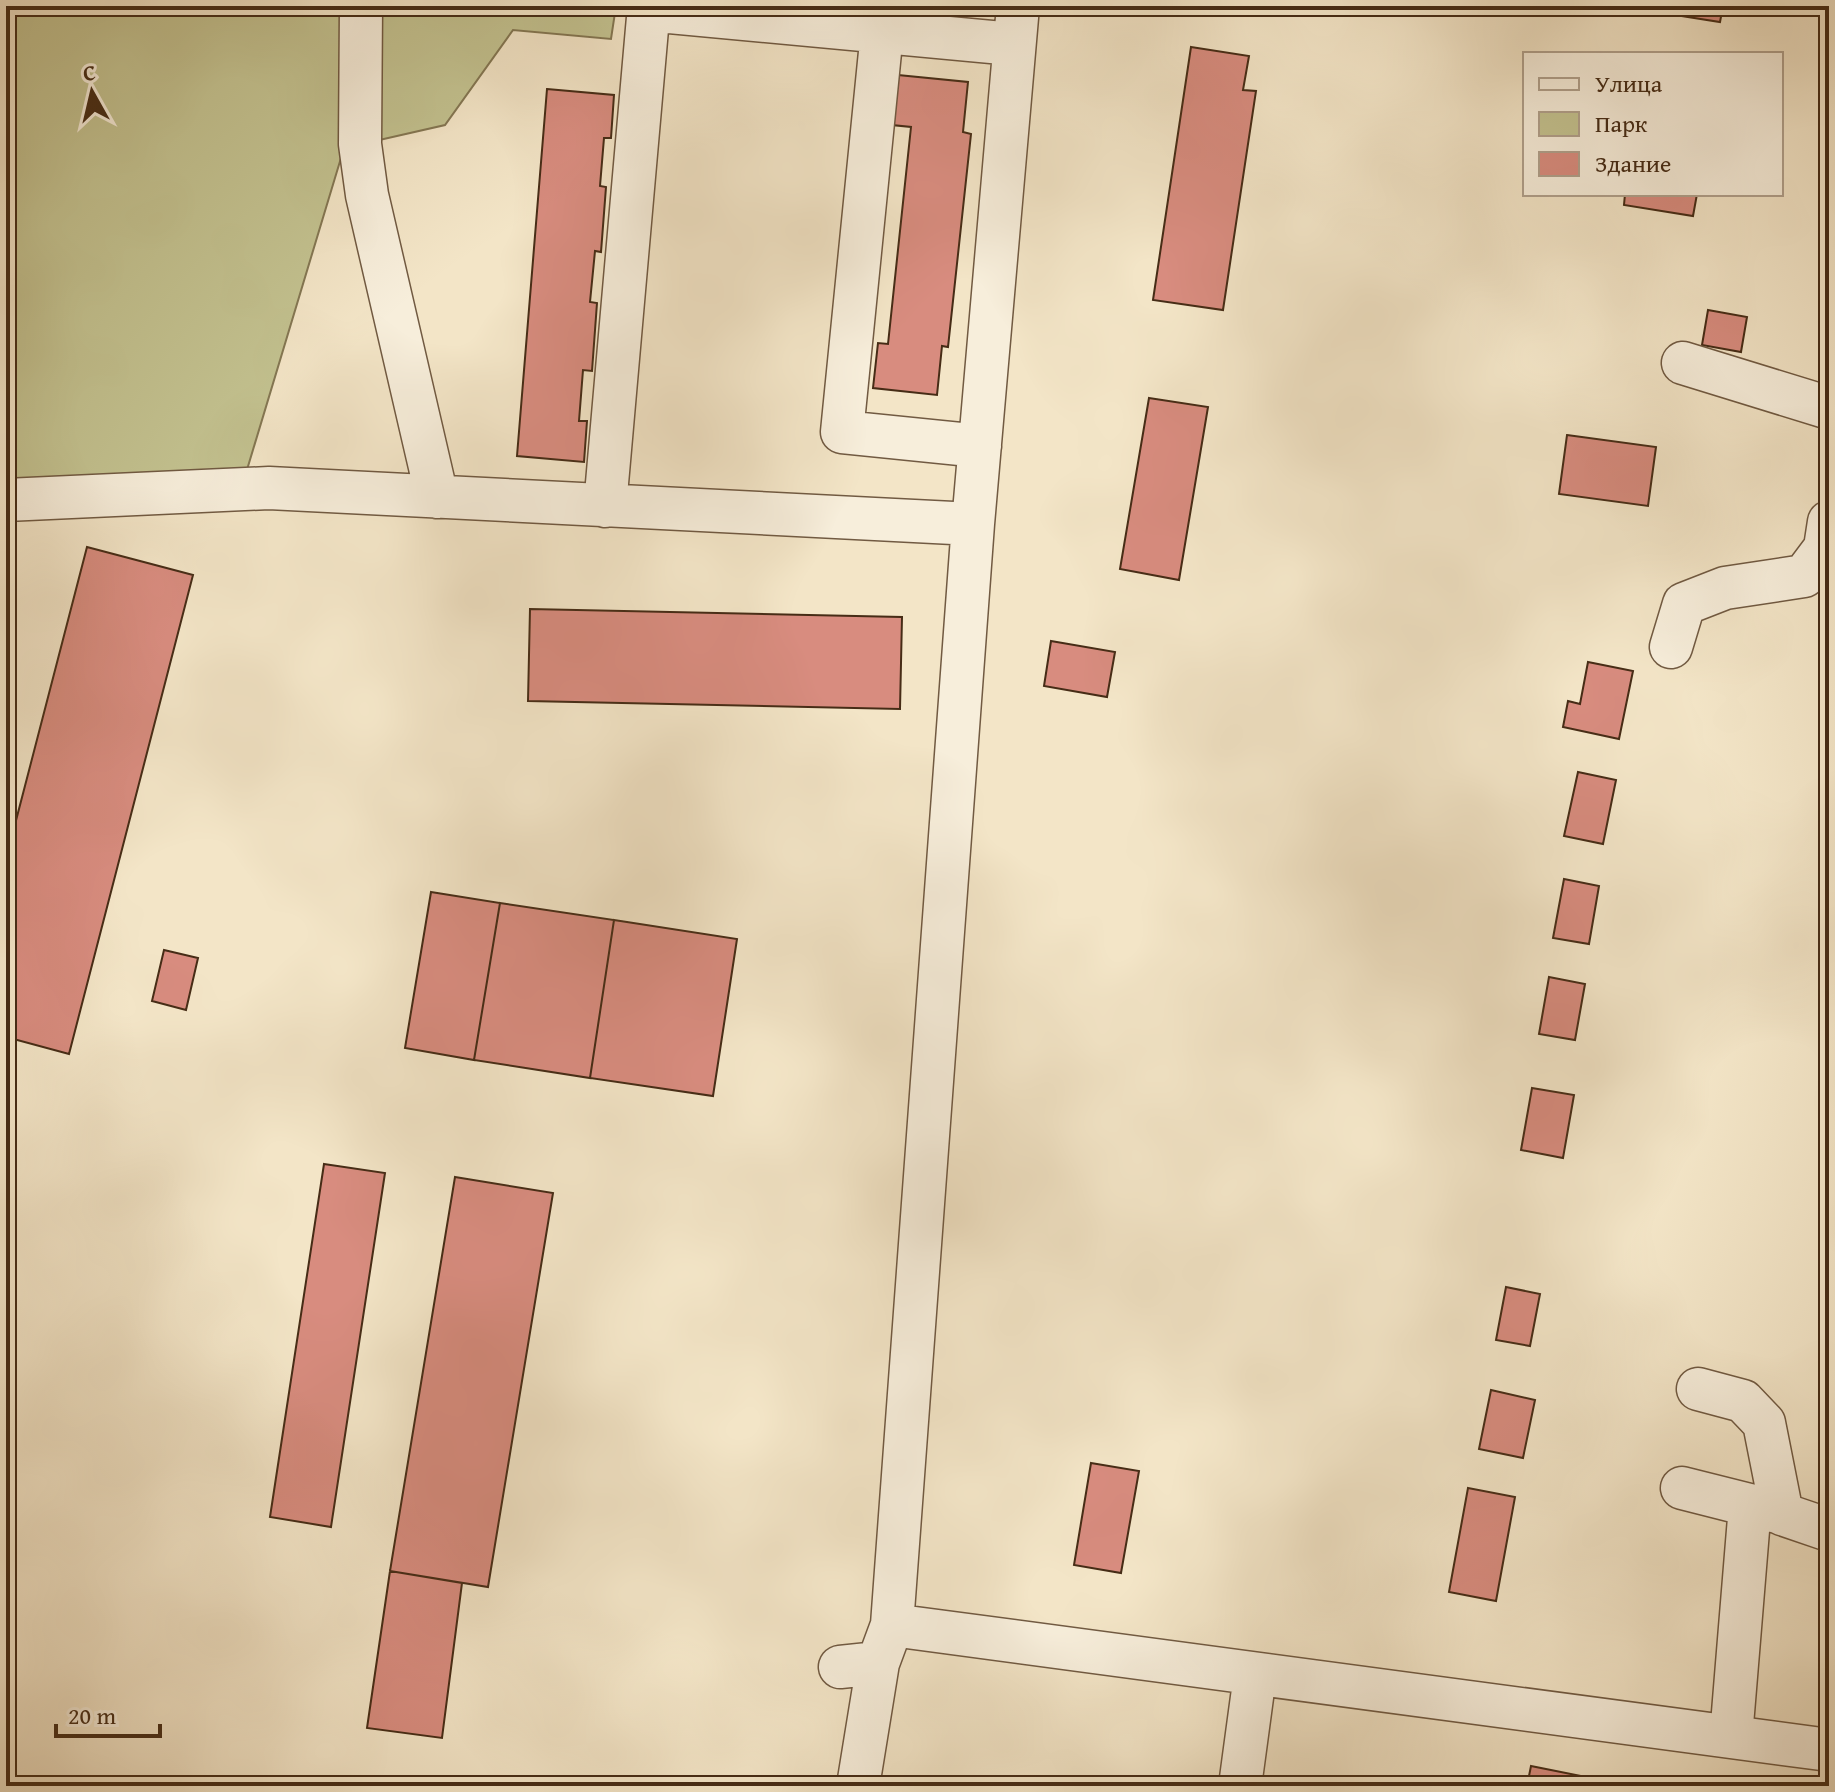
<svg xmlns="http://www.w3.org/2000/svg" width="1835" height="1792" viewBox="0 0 1835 1792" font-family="'Gentium Book Plus',serif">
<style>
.green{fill:#c3c290;stroke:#847753;stroke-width:2}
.building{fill:#d88c7f;stroke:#462c16;stroke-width:2}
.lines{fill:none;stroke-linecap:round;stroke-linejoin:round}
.minor-casing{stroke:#715a42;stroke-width:45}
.minor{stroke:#f7eedb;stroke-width:42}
</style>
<rect width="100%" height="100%" fill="#f3e5c7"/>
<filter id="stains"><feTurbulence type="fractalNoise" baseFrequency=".0025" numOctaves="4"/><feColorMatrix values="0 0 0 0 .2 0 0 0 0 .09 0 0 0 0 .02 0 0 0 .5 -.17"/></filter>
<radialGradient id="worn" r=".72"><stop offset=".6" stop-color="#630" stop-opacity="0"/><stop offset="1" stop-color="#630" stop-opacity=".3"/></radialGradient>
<path class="green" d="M6,6H616L611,39L513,30L445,125L344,148L246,473L6,485Z"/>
<path class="building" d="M1663,6H1723L1720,22L1662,13Z
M1191,47L1249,56L1243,90L1256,91L1223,310L1153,300Z
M898,75L968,82L963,132L971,134L948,347L942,346L937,395L873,388L878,343L888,344L911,127L892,125Z
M547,89L614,95L611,138H604L600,186L606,187L601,252L595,251L590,302L597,303L592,371L583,370L579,421H587L584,462L517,456Z
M1625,194H1697L1693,216L1624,205Z
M1708,310L1747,317L1741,352L1702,345Z
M1149,398L1208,407L1179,580L1120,569Z
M1567,435L1656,447L1648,506L1559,494Z
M87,547L193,575L69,1054L6,1037V859Z
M530,609L902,617L900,709L528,701Z
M1051,641L1115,652L1107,697L1044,686Z
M1588,662L1633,671L1619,739L1563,727L1568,701L1580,704Z
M1578,772L1616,780L1603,844L1564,836Z
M1564,879L1599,886L1589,944L1553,938Z
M431,892L500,903L474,1060L405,1048Z
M500,903L614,920L590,1078L474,1060Z
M614,920L737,939L713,1096L590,1078Z
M164,950L198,958L186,1010L152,1001Z
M1549,977L1585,984L1575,1040L1539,1034Z
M1532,1088L1574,1095L1563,1158L1521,1150Z
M324,1164L385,1173L331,1527L270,1517Z
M455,1177L553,1193L488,1587L390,1571Z
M1506,1287L1540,1294L1530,1346L1496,1340Z
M1491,1390L1535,1400L1523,1458L1479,1449Z
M1091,1463L1139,1471L1121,1573L1074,1565Z
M1468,1488L1515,1497L1496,1601L1449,1592Z
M390,1571L462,1583L442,1738L367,1728Z
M1531,1766L1596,1779L1595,1786H1527Z
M1317,1777L1359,1785V1786H1315Z"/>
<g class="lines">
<defs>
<path id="minor" d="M361,6L360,144L367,195L437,497
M1018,6L973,524L892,1625L1829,1750
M648,10L1013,44
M882,32L842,432L980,446
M1683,363L1829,408
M6,500L269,488L973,524
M605,506L649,6
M1671,647L1684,604L1725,588L1804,576L1825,548L1829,522
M1698,1389L1743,1401L1764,1423L1782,1514L1829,1530
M1682,1488L1777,1512
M840,1667L878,1663
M1731,1737L1750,1506
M858,1786L878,1663L892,1625
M1240,1786L1255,1675"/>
</defs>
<use href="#minor" class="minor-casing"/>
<use href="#minor" class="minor"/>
</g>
<rect width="1835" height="1792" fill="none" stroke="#f3e5c7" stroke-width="32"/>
<rect x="8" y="8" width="1819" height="1776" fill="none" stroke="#462c16" stroke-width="4"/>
<rect x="16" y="16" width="1803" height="1760" fill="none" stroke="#462c16" stroke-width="2"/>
<rect x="1523" y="52" width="260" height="144" fill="#f7eedb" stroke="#b0a08c" stroke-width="2"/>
<rect x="1539" y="78" width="40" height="12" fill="#f7eedb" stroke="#b0a08c" stroke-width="2"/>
<text x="1595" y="92" font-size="24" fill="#462c16">Улица</text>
<rect x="1539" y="112" width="40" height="24" fill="#c3c290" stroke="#b0a08c" stroke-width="2"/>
<text x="1595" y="132" font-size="24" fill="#462c16">Парк</text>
<rect x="1539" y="152" width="40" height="24" fill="#d88c7f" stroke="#b0a08c" stroke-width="2"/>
<text x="1595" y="172" font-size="24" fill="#462c16">Здание</text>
<g transform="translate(92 92) rotate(352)" stroke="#f7eedb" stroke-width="6" paint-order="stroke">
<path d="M0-6L14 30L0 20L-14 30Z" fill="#462c16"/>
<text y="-12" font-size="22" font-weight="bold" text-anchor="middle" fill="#462c16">С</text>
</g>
<path d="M56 1724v12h104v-12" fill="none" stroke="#462c16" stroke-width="4"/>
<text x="68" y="1724" font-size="24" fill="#462c16" stroke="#f7eedb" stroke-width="6" paint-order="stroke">20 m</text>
<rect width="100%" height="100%" filter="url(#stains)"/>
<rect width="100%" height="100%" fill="url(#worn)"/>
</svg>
